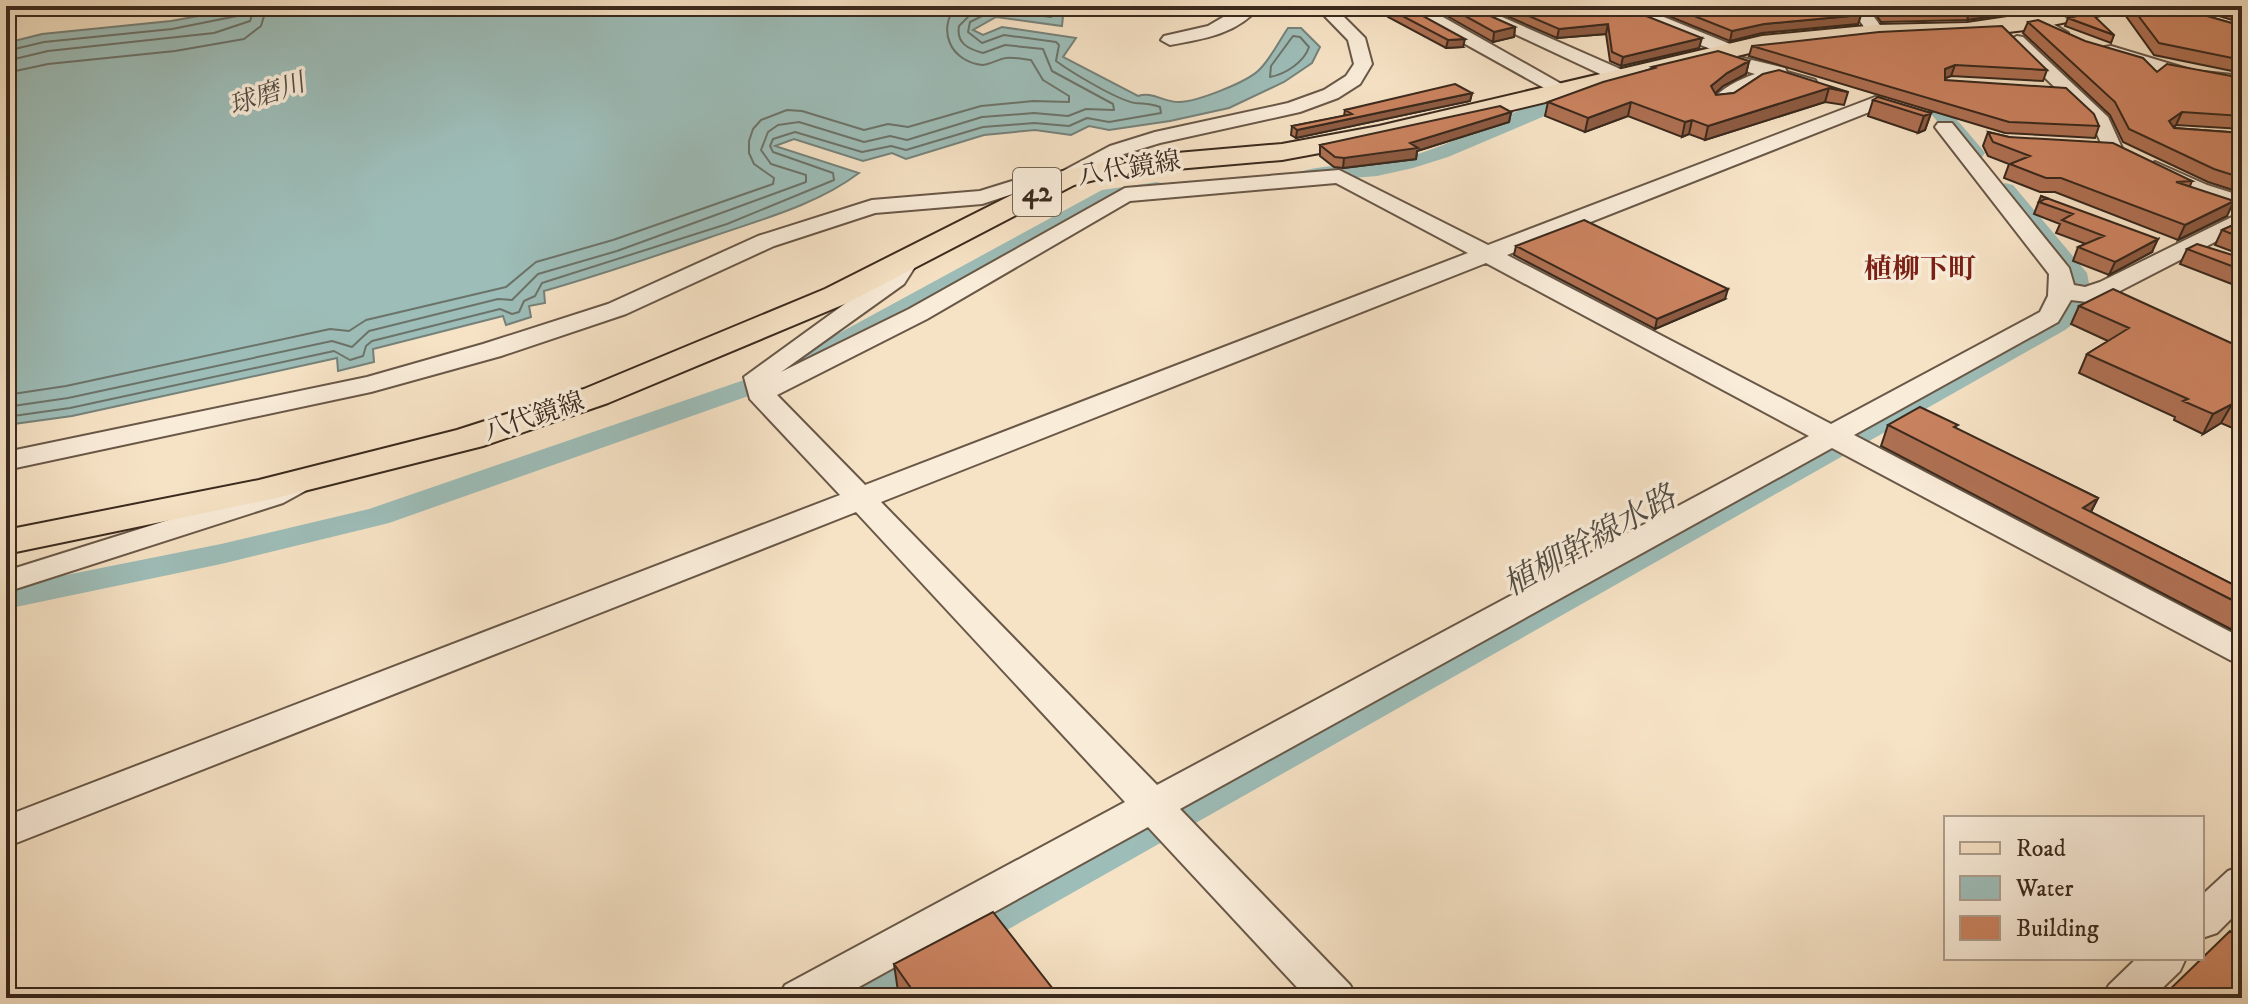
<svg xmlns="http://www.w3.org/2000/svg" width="2248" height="1004" viewBox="0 0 2248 1004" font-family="'IM FELL DW Pica','Noto Serif JP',serif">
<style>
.water{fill:#9dbdb8;stroke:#75827a;stroke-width:2}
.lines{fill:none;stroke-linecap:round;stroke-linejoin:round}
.shore{stroke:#6c736a;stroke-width:2}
.canal{fill:#9dbdb8;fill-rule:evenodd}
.minor-casing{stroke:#695747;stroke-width:4}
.major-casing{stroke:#3a291d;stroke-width:4}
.minor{fill:#f9ecd9;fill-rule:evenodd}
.major{fill:#f6e2c5;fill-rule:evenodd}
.wall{fill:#ae7052;stroke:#3a291d;stroke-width:2}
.shaded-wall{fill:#8d5b42;stroke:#3a291d;stroke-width:2}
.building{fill:#ca825f;stroke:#3a291d;stroke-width:2}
.labels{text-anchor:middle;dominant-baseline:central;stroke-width:7;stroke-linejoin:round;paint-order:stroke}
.far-water-label{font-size:26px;font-style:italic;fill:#534e44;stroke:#f9ecd9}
.far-street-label{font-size:26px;fill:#3a291d;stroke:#f9ecd9}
.shield{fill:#f9ecd9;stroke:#736455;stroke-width:2}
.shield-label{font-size:28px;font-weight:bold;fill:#3a291d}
.far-quarter-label{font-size:28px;font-weight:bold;fill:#7a1f14;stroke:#f9ecd9}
.water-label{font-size:32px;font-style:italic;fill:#534e44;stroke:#f9ecd9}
</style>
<rect width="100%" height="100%" fill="#f6e2c5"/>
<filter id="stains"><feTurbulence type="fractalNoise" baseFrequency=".0025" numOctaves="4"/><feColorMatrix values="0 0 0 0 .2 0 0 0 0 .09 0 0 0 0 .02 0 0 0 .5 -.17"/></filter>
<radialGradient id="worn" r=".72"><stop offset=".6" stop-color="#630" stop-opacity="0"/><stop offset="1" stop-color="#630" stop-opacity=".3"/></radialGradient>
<path class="water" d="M253,6H1084L1063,16L1062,26L996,17L973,30L983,35L1002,27L1076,38L1063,57L1138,96C1152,91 1163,102 1179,102C1196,102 1248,82 1260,69C1271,58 1279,41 1288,28H1301L1320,47L1312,63L1284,82L1229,108L1170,121L1109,130L1089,126L1071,135L1035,130L984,135L906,159L892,153L863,161L794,139L775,146L859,173C815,206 759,220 708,238C653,257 600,275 544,291L545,303L529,306L531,317L506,325L503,316L373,349L374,362L338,371L337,358L72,416L6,425V43L42,34L171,21Z"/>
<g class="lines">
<path class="shore" d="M1293,36L1300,37L1309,47C1304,62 1286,74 1270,77L1271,66Z
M6,51L44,42L172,29L242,15L245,6
M6,61L48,51L214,33L250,21L255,6
M6,73L48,64L175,51L244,39L261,26L267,6
M6,395L66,386L330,329L349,331L366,320L506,287L536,262L613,240L773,184L774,178L754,164L749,153V141L753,129L761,120L787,110L802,111L864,130L888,124L908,127L981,106L1033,101L1069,102V96L1043,80L1031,60C1023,59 1014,57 1006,58C998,59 990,65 982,65C950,61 937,30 956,6
M6,407L68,398L332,341L352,347L369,331L498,299L512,300L538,274L617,251L806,182V175L771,164L761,150L768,132L778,125L799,122L864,142L890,136L907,140L982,117L1034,113L1068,116L1086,109L1114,110L1113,104L1052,71L1043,49L1005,45L983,53C968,49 956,43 959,26L979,6
M6,417L70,408L334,351L350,360L363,356L366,346L372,341L500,309L512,314L519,312L524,301L535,296L542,283L727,224L834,180L833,173L773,152L770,146L773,139L795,132L862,152L891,146L906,150L983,127L1034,123L1069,126L1087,118L1109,122L1161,113L1160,107C1150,103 1145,104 1135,103C1117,100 1071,72 1056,61L1059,45L1056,42L1004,35L982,43L968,32L970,22L996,9L1051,17L1064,6"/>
<path class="canal" d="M1915,77L1922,79L1982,149L1985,153L1982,157H1968L1908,87L1906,83L1908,79Z
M1585,86L1595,92L1592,96L1448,157L1413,168L1377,176L1305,182L1294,176C1304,164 1371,165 1390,161C1459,148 1517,103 1585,86Z
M1157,182L1165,184L1168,189L1165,194L1116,201L817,367H799L795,361L799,355L1102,190Z
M2005,183L2013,185L2087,273L2092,299L2077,321L2065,330L887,998H826L833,985L2047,320L2068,299L2066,279L1994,190Z
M747,379L757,381L760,387L757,393L389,523L221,564L6,609V587L221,544L369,509Z"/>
<defs>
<path id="minor" d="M1242,6H1260C1238,34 1203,39 1170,45L1161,40L1164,36L1208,26Z
M1315,6H1333L1365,38L1372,64L1360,84L1338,98L1300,112L1160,143L1124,154L1065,185L1043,184L982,204L875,213L774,246L626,314L501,356L371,392L6,470V452L367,377L483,344L608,304L758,236L872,200L980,191L1041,172H1061L1110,146L1155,132L1288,103L1324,90L1346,76L1354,64L1348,40Z
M1418,6H1445L1434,12L1572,90L1569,94H1555L1413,15L1411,11Z
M1455,6H1477L1627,72L1629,76L1620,82L1613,80Z
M1643,6H1668L1654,13L1735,46L1738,50L1731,55L1785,68L1787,72L1815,80L1817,84L1808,90C1798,87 1787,82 1777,80C1752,78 1736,112 1713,106L1710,102C1722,88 1738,80 1755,74L1707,59L1704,55L1713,50L1632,17L1629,13Z
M1850,6H1866L1885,32L1882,36H1870Z
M2004,6H2023L2068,33L2065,37C2044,41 2017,21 2004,6Z
M2017,36L2023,37L2108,117L2122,148L2119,152H2105L2092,123L2011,45L2008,41Z
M2111,46L2194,71L2242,76V88L2192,82L2105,55L2102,51L2105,47Z
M1875,97L1882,99L1885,103L1882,107L1507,255L1831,424L2040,312L2048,296L2049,274L1938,131L1935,127L1938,123H1952L2069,268L2074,285L2085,287L2100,282L2242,212V228L2118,292L2087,302L2071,300L2058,322L1854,435L2242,638V664L2230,660L1832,448L1180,809L1350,985L1357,998H1307L1148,827L839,998H778L785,985L1125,802L856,512L6,847V816L840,495L750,399L744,377L886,274L898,257H914L918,262L904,284L781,372L909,309L1125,188L1339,170L1488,245ZM1336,183L1468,253L865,485L777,395L927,319L1130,201ZM1486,263L1809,436L1157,785L881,502Z
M2155,162L2207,185L2242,196V210L2191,195L2148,172L2144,168Z
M295,476L305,479L310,485L305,491L283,503L6,592V571L261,491Z
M2242,866V908L2217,933L2202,938V895L2228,871Z
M2137,958H2186L2180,971L2152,998H2102L2109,985Z"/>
<path id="major" d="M2080,6H2123L2120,11L2033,29L1967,37L1876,39L1762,50L1379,142L1282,160L1119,174L1074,185L847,303L608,403L483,446L272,499L6,554V530L259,480L457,430L584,389L825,289L1055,173L1119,158L1282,144L1379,126L1762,36L1876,25L1967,23Z"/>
</defs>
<use href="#minor" class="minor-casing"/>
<use href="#major" class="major-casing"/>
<use href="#minor" class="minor"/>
<use href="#major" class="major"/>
</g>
<path class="wall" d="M1402,6H1414L1411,8L1412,10L1463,47L1446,48L1388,17L1389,9Z
M1441,6H1468L1515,27L1514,37L1493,42L1440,12Z
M1484,6H1637L1631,9V10L1699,48L1621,66L1610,61L1606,34L1557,38Z
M1663,6H1855L1861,15L1858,24L1762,33L1730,41L1661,13Z
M1870,6H2011L2008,14L1967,20L1881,22Z
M2124,6H2172L2242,26V73L2154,55L2123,12Z
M2186,6H2242V23Z
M2068,18L2114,35L2111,43L2065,26Z
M2028,22L2157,72L2242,78V129L2176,125L2174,127V128L2242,133V193L2208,182L2123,142L2110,115L2023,33Z
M1752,46L2047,70L2043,81L1951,76L1945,78V80L2099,126L2095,138L2005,133L1749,56Z
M1749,61L1746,74L1723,86L1715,93L1716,95L1734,93L1763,74L1848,92L1844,105L1825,102L1705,140L1689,134L1682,137L1628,116L1585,132L1545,116L1548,102L1651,69L1652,67Z
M1472,93L1470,101L1296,138L1291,135L1292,126L1344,116L1345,110Z
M1873,100L1931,113L1925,130L1918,133L1868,116Z
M1511,112L1509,122L1417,151L1416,159L1343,168L1334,167L1320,156V145Z
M1988,132L2192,181L2190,186L2227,216L2178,240L2055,192H2040L2004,178L2009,164L1988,156L1983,146Z
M2041,196L2152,252L2109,275L2073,261L2078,247L2086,244L2056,233L2060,224L2034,214Z
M2242,221V255L2215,245L2222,230Z
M1516,246L1725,299L1655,329L1514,255Z
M2187,249L2242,258V288L2180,264Z
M2079,306L2242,348V432L2221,423L2203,434L2174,420L2175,417L2079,373L2087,354L2108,341L2071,324Z
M1888,425L1956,429L2098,498L2091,512L2242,589V635L1881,446Z
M894,964L1060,998H899Z"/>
<path class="shaded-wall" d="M2003,6H2011L2008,14L1967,20L1970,11Z
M2038,6H2060L2036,10Z
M1861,15L1858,24L1762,33L1730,41L1732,31L1764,24Z
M1608,24L1606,34L1557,38L1559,29Z
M1515,27L1514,37L1493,42L1494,32Z
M1702,38L1699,48L1621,66L1623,57Z
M1465,39L1463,47L1446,48L1448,40Z
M1749,61L1746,74L1723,86L1708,100L1711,86L1727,73Z
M1955,65L1951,76L1941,80L1945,69Z
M1829,88L1825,102L1705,140L1708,126Z
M1472,93L1470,101L1296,138L1297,130Z
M1631,102L1628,116L1585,132L1588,118Z
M1511,112L1509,122L1417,151L1416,159L1343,168L1344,158L1410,143Z
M2182,112L2176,125L2163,133L2169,121Z
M1931,113L1925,130L1918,133L1924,116Z
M1692,120L1689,134L1682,137L1685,122Z
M2234,201L2227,216L2178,240L2185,225Z
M2158,239L2152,252L2109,275L2115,262Z
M1728,289L1725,299L1655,329L1657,319Z
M2232,404L2221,423L2203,434L2213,414Z
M2098,498L2087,519L2083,508Z"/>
<path class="building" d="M1405,6H1410L1412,10L1465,39L1448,40L1389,9Z
M1447,6H1468L1515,27L1494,32Z
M1506,6H1631V10L1702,38L1623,57L1612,52L1608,24L1559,29Z
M1669,6H1855L1861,15L1764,24L1732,31Z
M1879,6H2003L1970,11L1884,13Z
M2131,6H2172L2242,26V60L2159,43Z
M2229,6H2242V10Z
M2091,13L2114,35L2068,18Z
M2038,20L2085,41L2143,58L2157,72L2167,64L2242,78V116L2182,112L2169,121L2174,128L2242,133V178L2214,169L2129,129L2115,102L2028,22Z
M2002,26L2047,70L1955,65L1945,69V80L2066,88L2094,114L2099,126L2009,122L1752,46L1879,32Z
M1718,51L1749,61L1727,73L1711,86L1716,95L1734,93L1763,74L1779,70L1848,92L1829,88L1708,126L1692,120L1685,122L1631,102L1588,118L1548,102L1603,82L1655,68L1652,67Z
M1455,84L1472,93L1297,130L1292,126L1352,114L1345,110Z
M1878,97L1931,113L1924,116L1873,100Z
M1500,106L1511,112L1410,143L1418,148L1344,158L1335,157L1320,145Z
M1988,132L2009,137L2113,143L2192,181L2176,182L2234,201L2185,225L2061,178H2046L2010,164L2030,156L1993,142Z
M2041,196L2158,239L2115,262L2078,247L2104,236L2062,220L2073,214L2039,202L2047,198Z
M1584,220L1728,289L1657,319L1516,246Z
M2242,221V238L2222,230Z
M2197,244L2242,258V270L2187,249Z
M2113,289L2242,348V350L2239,351L2242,352V408L2232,404L2213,414L2183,401L2188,399L2087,354L2129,328L2079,306Z
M1920,407L1958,425L1954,427L2098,498L2083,508L2242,589V605L1888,425Z
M993,912L1060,998H918L894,964Z
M2230,931L2242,938V998H2161Z"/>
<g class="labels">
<g class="far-water-label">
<text transform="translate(267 95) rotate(-19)">球磨川</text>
</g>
<g class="far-street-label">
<text transform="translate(1129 169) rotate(-9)">八代鏡線</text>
<text transform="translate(534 417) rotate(-18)">八代鏡線</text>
</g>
<rect class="shield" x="1013" y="168" width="48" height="48" rx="6"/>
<g class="shield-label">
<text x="1037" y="192">42</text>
</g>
<g class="far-quarter-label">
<text x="1920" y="269">植柳下町</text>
</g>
<g class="water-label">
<text transform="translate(1590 542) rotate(-29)">植柳幹線水路</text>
</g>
</g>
<rect width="2248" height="1004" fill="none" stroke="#f6e2c5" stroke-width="32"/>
<rect x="8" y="8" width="2232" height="988" fill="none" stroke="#3a291d" stroke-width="4"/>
<rect x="16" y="16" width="2216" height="972" fill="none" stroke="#3a291d" stroke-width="2"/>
<rect x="1944" y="816" width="260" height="144" fill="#f9ecd9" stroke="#ad9e8e" stroke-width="2"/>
<rect x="1960" y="842" width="40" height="12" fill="#f6e2c5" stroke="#ad9e8e" stroke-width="2"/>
<text x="2016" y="856" font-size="24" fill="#3a291d">Road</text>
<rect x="1960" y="876" width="40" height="24" fill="#9dbdb8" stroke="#ad9e8e" stroke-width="2"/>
<text x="2016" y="896" font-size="24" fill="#3a291d">Water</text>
<rect x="1960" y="916" width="40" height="24" fill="#ca825f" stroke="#ad9e8e" stroke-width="2"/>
<text x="2016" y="936" font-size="24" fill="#3a291d">Building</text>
<rect width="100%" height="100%" filter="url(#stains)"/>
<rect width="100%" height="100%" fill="url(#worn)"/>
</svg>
